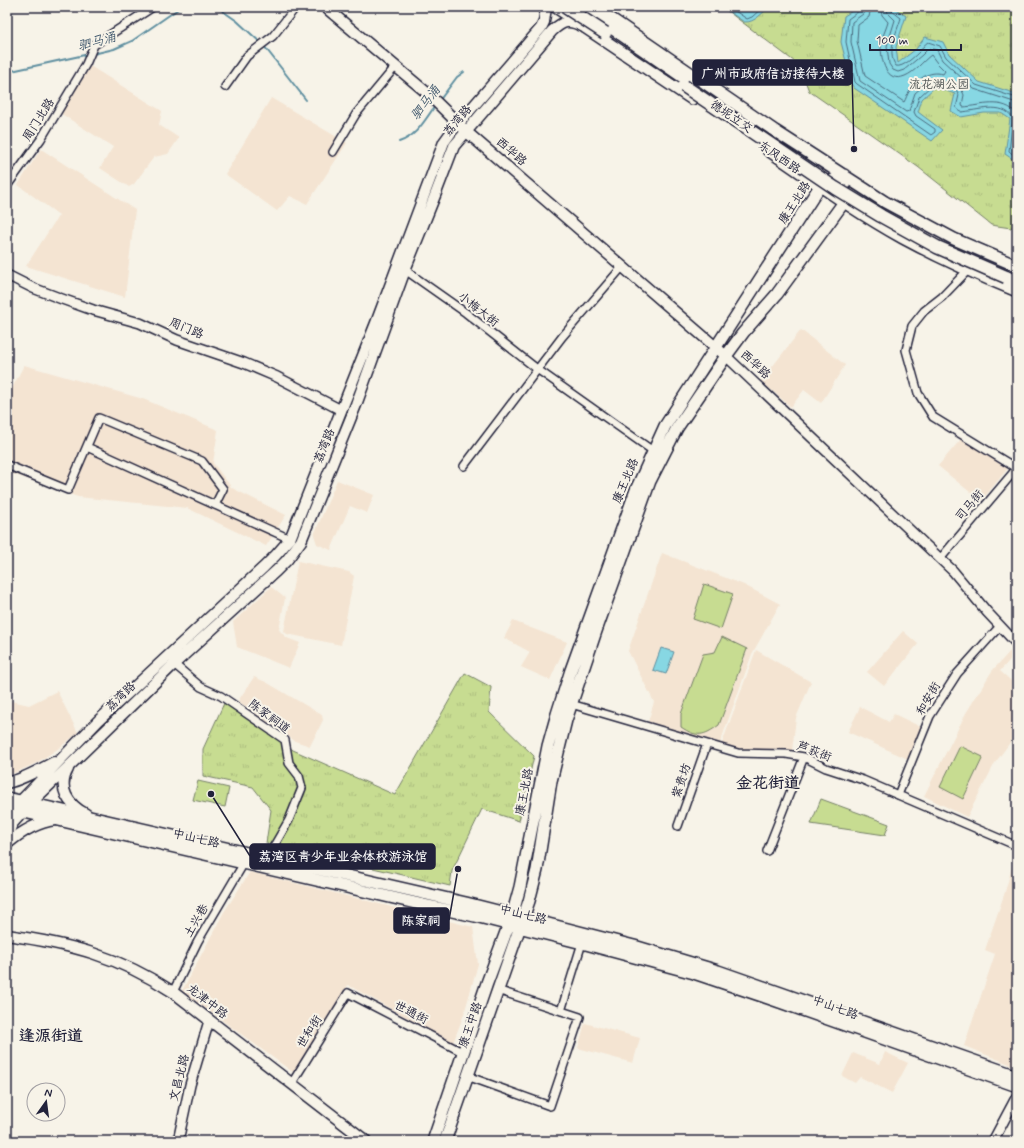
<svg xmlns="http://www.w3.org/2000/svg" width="1024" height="1148" viewBox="0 0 1024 1148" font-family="Mynerve,'LXGW WenKai TC',sans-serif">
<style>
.built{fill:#f4e4d2}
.grass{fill:#c7dc91;stroke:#747f66}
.park{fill:url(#park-tufts);stroke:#747f66}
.water{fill:#87d7e3;stroke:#5f8fa0}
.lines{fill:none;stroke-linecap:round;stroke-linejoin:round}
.shore{stroke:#4a6a7e;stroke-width:1}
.stream{stroke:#5f8fa0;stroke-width:2}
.minor-casing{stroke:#22223b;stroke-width:10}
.tertiary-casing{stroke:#22223b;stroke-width:12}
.secondary-casing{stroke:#22223b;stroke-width:13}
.primary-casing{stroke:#22223b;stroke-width:14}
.trunk-casing{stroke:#22223b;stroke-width:15}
.minor{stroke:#f7f3e8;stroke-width:7}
.tertiary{stroke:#f7f3e8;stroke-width:9}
.secondary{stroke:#f7f3e8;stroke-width:10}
.primary{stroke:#f7f3e8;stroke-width:11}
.trunk{stroke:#f7f3e8;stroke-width:12}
.trunk-bridge-casing{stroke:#22223b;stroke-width:15;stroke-linecap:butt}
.trunk-bridge{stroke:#f7f3e8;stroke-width:12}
.labels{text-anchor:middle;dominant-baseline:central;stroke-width:4;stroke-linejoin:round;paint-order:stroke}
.park-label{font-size:12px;fill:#4b5050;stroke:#f7f3e8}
.street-label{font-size:12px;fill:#22223b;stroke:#f7f3e8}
.water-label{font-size:13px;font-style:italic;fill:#40586d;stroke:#f7f3e8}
.district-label{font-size:16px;font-weight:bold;fill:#22223b;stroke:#f7f3e8}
.leader{fill:none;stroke:#22223b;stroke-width:1.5}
.callout-dot{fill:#22223b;stroke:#f7f3e8;stroke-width:1.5}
.callout{fill:#22223b;stroke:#22223b;stroke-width:1.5}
.callout-label{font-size:13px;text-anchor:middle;font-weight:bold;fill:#fff}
</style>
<defs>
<pattern id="park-tufts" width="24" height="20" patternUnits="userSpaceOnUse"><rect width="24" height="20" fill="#c7dc91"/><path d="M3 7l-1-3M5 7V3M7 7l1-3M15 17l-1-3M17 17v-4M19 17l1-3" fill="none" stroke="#abbc7e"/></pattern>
</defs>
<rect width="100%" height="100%" fill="#f7f3e8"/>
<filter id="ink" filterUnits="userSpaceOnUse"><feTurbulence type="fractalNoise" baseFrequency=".025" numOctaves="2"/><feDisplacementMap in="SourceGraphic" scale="8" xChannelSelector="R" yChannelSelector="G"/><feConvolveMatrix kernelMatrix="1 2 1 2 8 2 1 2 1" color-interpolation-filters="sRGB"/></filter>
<g filter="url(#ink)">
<path class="built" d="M90,66L162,111L159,125L179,138L168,154L154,157L134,184L129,187L100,168L113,147L60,113Z
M271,98L347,143L307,204L290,196L277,211L225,174Z
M41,149L135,210L125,297L26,266L59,215L18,185Z
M801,330L845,365L821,403L804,390L791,407L761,381Z
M24,365L143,399L218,430L213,463L232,488L286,515L266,546L187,508L78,497L7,472V398Z
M962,438L1010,466L981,501L938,466Z
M337,480L374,495L367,513L350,506L331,550L317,544L314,535Z
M662,553L744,585L780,604L752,654L720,743L648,722L654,702L628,651Z
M298,561L349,572L354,576L341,645L287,634L284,631Z
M271,587L285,598L279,630L287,638L300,643L289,668L237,647L233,622Z
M513,621L567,642L550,680L521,667L530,652L504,638Z
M903,631L918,644L884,686L867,672Z
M1013,648L1017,652L1000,671L1017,686V733L995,763L967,817L924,796L966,713L992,671Z
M756,650L811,682L796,718L792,751H740L721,746Z
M254,677L266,682L322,715L323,720L310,746L295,741L238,701Z
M57,691L78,733L59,748L38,762L10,775L7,767V700L29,705Z
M860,707L889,722L894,714L923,728L908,759L848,732Z
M1017,849V1067L964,1046L995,954L985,950L1005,892Z
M250,872L473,927L478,964L464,1014L453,1043L348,985L294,1073L182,991L224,912Z
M585,1023L640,1038L633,1063L578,1048Z
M885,1052L908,1063L892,1093L860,1077L855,1083L842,1076L853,1053L880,1064Z"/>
<path class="grass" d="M704,584L733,594L721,629L693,619Z
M722,637L747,649L719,725C704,736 697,738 681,727V714L703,654L715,652Z
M960,746L983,757L963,799L940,787Z
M198,781L229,788L225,807L193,800Z
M821,799L889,824L885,835L811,824Z"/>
<path class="park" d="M722,7H1017V221L1011,228L991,225L918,167L809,91L799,65Z
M465,673L491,687L489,712L534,756L519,821L482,809L452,871L450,886L266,843L271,810L253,787L203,776V749L225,701L293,750L395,795Z"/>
<path class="water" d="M722,7H771C761,12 756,23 744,22Z
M859,7H893L906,16L896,47L898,63L916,49L925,37L943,42L949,54L979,82L1017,94V162L1005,154L1010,119L1001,113H984L961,117L951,111L955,94L935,87L922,99L918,112L942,130L932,141L854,88L852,85L841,42L844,16Z
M661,648L674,652L666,674L653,670Z"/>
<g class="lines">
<path class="shore" d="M729,7L747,19L752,17L763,7
M860,7L859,11L848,19L846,42L855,82L857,84L931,135L935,132V129L916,116L914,112L919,97L934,83L957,91L959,95L956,108L961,112C977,111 1002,101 1013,118L1009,151L1017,158
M865,7L863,14L852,22L851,42L860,81L906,112L909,111L915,93L929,81L935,78L961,88L964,95L962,105L963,107C981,106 1003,97 1017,114
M871,7L869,17L858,25L857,41L865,76L904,102C906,99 907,94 910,90C918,79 929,70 943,74L945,71L937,63L931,55C923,61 915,72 905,76C886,84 881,60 881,46C881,38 886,30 888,22L882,15L880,7
M886,7L888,13L895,20L887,46L889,64L893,70L898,72L904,70L922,55L929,48L937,50L942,60L974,89L1017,103
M891,7L892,11L901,18C897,32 886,52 896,66C903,68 915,56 920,51C923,48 924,44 928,42L940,46L946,57L976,85L1017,98"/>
<path class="stream" d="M217,7L237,21L261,43
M264,46L306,100
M93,54L114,49L132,41L181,7
M7,72L89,54
M439,101L457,77L464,72
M399,142C417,136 424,121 435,106"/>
<defs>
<path id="minor" d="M552,7L575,22
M225,87L247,56L273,36L296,7
M333,152L356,114L396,66
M7,186L41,139L86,64L94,45L153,7
M405,270L466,313L537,369L653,451
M968,270L942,297L924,311L912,326L906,350L918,393L933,417L1016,468
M87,447L290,539
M7,465L68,490L99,418L202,461L223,489L215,505
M464,466L562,337L623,266
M940,559L1017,468
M174,664L201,687L221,696L285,740L289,763L299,776L302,788L289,820L267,858
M571,704L738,753L786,754L804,757L826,768L863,780L1017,846
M898,795L930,716L957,674L1000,626
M678,826L707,744
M767,851L804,757
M173,992L198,941L244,863
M561,1011L582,943
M467,1076L550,1106L580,1017L497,990
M292,1083L348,993L464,1053"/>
<path id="tertiary" d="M7,275L33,288L62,299L93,310L140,323L177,340L244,363L277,377L341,410
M726,356L953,571L987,612L1017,644
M178,1141L190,1085L209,1021
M993,1141L1017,1096"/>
<path id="secondary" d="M325,7L426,92L469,134L726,356
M68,769C57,788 68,805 86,814
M7,783C24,779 39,770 54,762
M7,815L99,720L264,567L276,555L290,539L376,323L444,142L452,131L541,28L544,22L546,7
M7,836L12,824L30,804L174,664L276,571L287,560L301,541L356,405L405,270L436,193L454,146L552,31C563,21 568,19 582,26
M7,844C21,832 37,822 56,820
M7,935C71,944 118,956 173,992L366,1141"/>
<path id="primary" d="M594,7L775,131L885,202L954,239L1017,266
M574,18L586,28L692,99
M768,150C812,180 856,212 903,238C940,258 978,275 1017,291
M7,798L466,903L634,946L718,971L1017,1076
M7,808L424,905L475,916L582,943L694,973L777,1001L1017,1086
M433,1141L487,983L512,916L520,887L548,746L557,714L571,670L636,490L665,426L820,186L844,175
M445,1141L529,901L537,870L551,781L566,720L596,631L650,481L677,428L726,356L743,333L777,294L844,202V175"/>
<path id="trunk" d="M582,7L688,80
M1006,277L1017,282"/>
</defs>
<use href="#minor" class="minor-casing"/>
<use href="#tertiary" class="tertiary-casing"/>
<use href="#secondary" class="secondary-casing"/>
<use href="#primary" class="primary-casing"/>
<use href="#trunk" class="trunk-casing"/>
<use href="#minor" class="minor"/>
<use href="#tertiary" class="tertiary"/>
<use href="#secondary" class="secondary"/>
<use href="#primary" class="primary"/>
<use href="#trunk" class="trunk"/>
<defs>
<path id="trunk-bridge" d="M565,7L605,33
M684,86L835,188L881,216L937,247L1006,277"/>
</defs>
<use href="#trunk-bridge" class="trunk-bridge-casing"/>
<use href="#trunk-bridge" class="trunk-bridge"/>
</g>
</g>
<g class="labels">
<g class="park-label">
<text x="939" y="85">流花湖公园</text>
</g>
<g class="street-label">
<text transform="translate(731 117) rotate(34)">德坭立交</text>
<text transform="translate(39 120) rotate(-58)">周门北路</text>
<text transform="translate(458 121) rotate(-50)">荔湾路</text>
<text transform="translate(511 152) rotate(41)">西华路</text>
<text transform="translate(779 158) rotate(34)">东风西路</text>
<text transform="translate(795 203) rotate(-57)">康王北路</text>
<text transform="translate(478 310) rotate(38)">小梅大街</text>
<text transform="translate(186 329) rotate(22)">周门路</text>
<text transform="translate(755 365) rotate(43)">西华路</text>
<text transform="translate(325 446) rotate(-68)">荔湾路</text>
<text transform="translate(626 481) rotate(-67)">康王北路</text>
<text transform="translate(970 506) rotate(-50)">司马街</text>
<text transform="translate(121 697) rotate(-44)">荔湾路</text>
<text transform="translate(929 699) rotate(-60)">和安街</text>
<text transform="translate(269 717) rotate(37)">陈家祠道</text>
<text transform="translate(814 752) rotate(21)">芦荻街</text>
<text transform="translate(682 781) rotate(-71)">紫贵坊</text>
<text transform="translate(525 792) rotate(-79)">康王北路</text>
<text transform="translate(196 839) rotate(13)">中山七路</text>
<text transform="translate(523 915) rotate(14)">中山七路</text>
<text transform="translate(197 921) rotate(-60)">土兴巷</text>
<text transform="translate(207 1002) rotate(38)">龙津中路</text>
<text transform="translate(835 1008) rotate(20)">中山七路</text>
<text transform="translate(411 1013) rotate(27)">世通街</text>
<text transform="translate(471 1025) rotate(-71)">康王中路</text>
<text transform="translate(310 1032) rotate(-58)">世和街</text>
<text transform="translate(180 1078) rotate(-76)">文昌北路</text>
</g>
<g class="water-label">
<text transform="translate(97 42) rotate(-15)">驷马涌</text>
<text transform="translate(426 103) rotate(-53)">驷马涌</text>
</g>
<g class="district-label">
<text x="768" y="783">金花街道</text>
<text x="51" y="1036">逢源街道</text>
</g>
</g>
<path class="leader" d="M854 149L852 73M211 794L250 856M458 869L449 920"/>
<g class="callout-dot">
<circle cx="854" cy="149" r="4"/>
<circle cx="211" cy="794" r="4"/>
<circle cx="458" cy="869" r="4"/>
</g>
<g class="callout">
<rect x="693" y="60" width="159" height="25" rx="4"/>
<rect x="250" y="844" width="185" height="25" rx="4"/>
<rect x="394" y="908" width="55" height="25" rx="4"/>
</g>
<g class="callout-label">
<text x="773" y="78">广州市政府信访接待大楼</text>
<text x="343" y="861">荔湾区青少年业余体校游泳馆</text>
<text x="421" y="925">陈家祠</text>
</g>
<rect width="1024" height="1148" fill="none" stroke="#f7f3e8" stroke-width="24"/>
<rect x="12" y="12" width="1000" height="1124" fill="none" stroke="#22223b" stroke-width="1.5" filter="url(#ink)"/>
<g transform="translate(46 1102) rotate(14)"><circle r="19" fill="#f7f3e8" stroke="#a29fa3"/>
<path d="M0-3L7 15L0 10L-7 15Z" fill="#22223b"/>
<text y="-6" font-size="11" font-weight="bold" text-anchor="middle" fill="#22223b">N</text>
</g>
<path d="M870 44v6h91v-6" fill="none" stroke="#22223b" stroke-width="2"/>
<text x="876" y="44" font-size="12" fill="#22223b" stroke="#f7f3e8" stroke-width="3" paint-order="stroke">100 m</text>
</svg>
